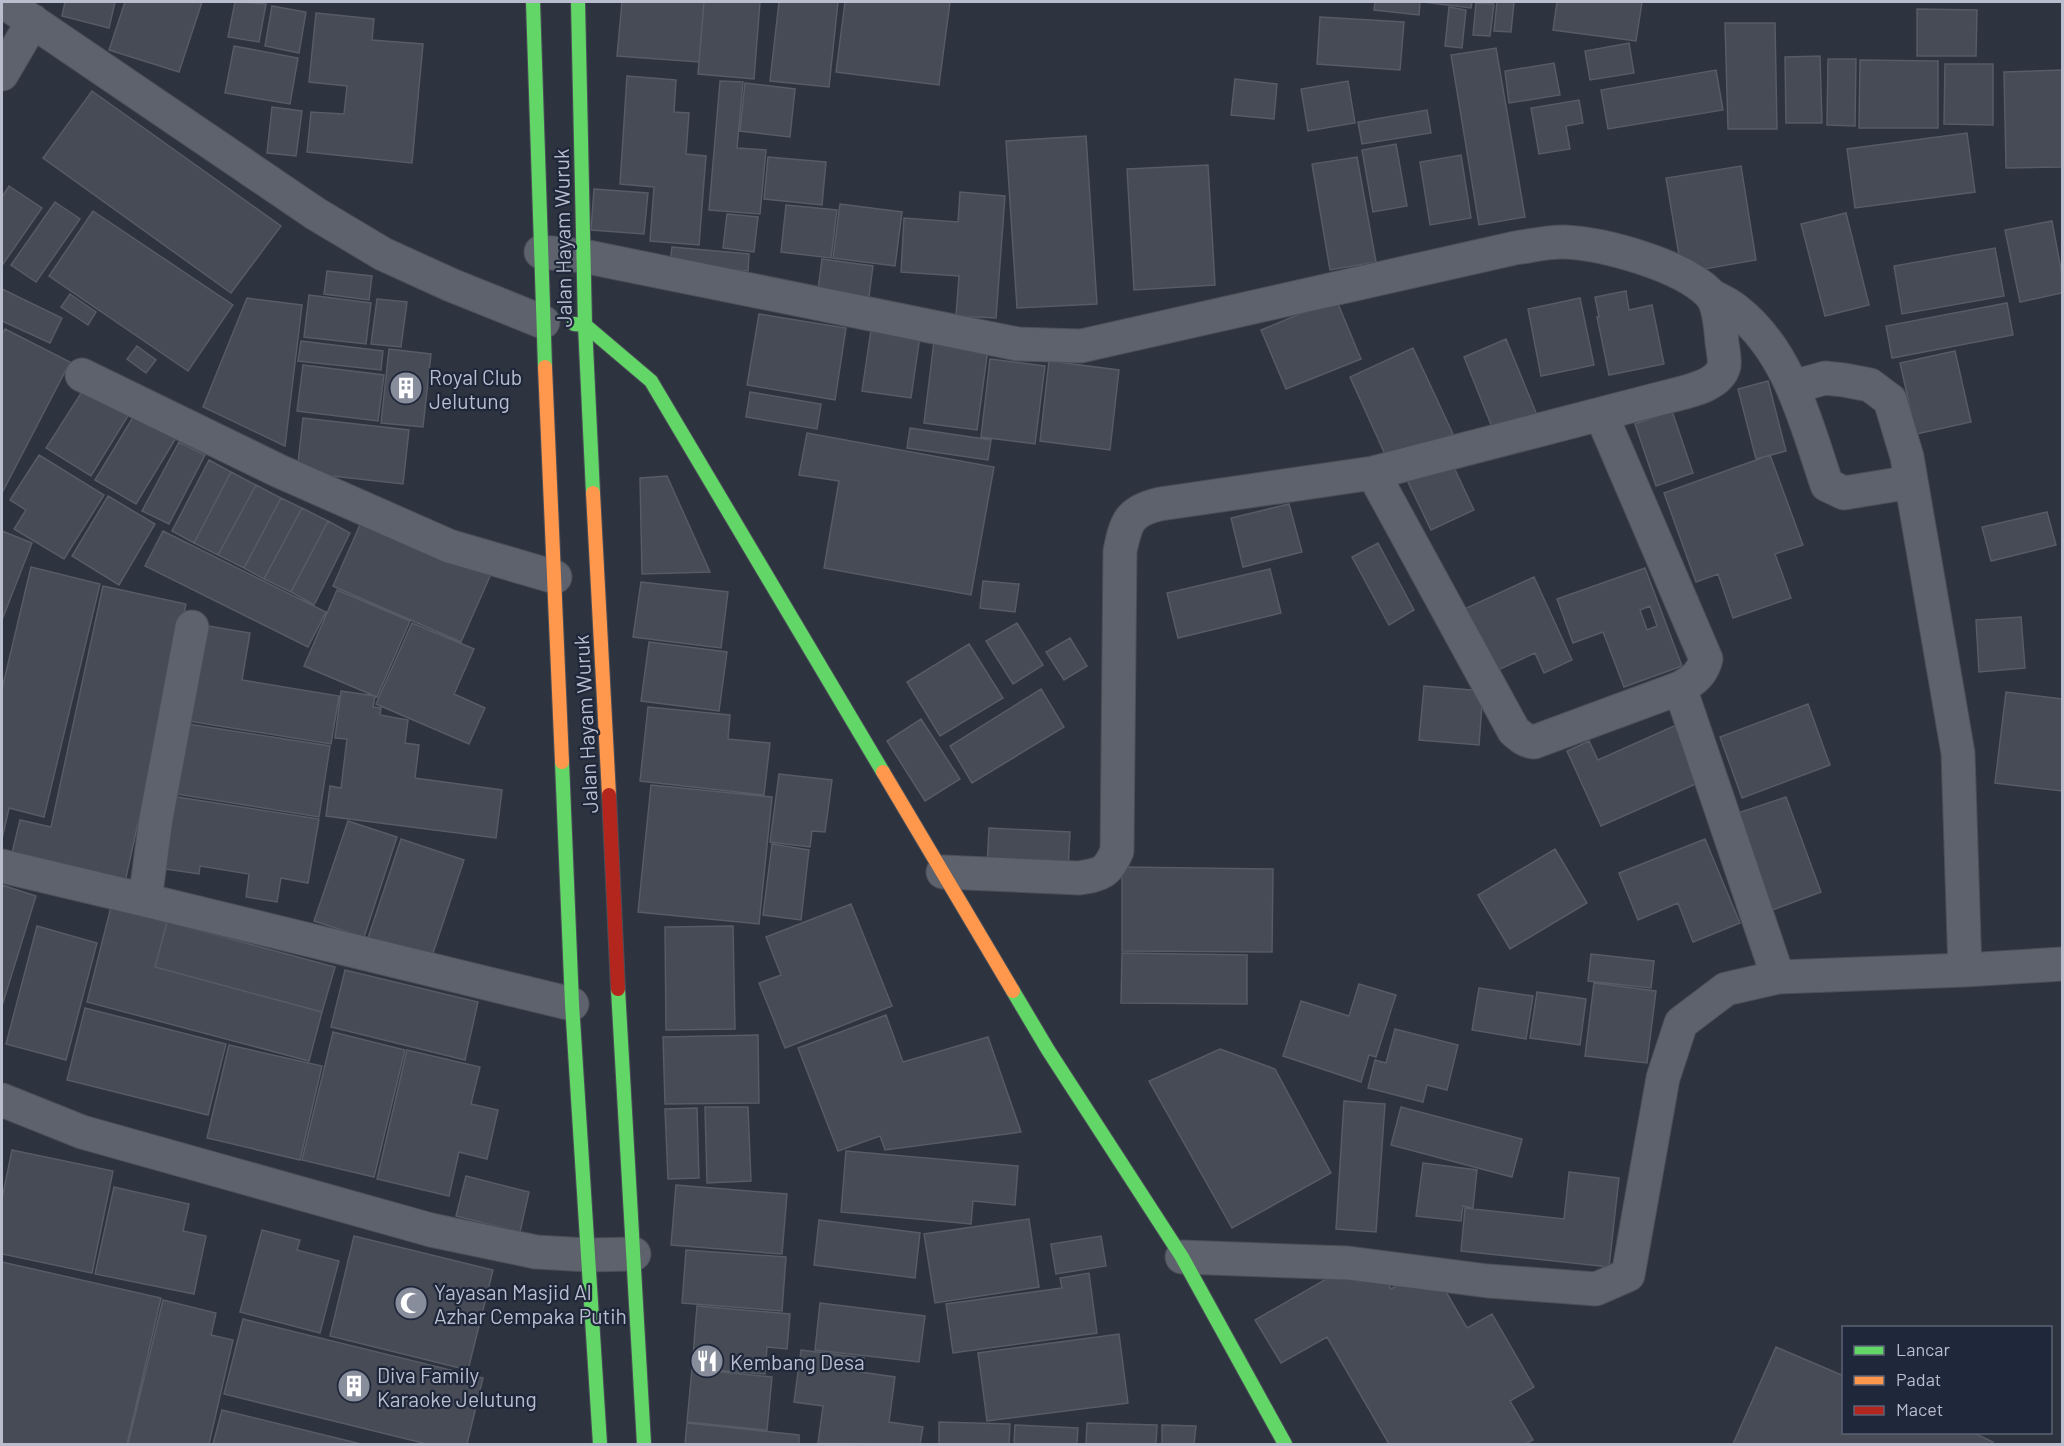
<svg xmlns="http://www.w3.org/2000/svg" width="2064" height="1446" viewBox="0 0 2064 1446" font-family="Barlow,sans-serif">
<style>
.building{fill:#464b56;stroke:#565b65;stroke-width:1.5;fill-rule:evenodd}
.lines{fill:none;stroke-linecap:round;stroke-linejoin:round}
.street-casing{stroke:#4a4e57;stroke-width:35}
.fast-casing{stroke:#4a4e57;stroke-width:16}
.slow-casing{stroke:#4a4e57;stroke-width:16}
.jam-casing{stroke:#4a4e57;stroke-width:16}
.street{stroke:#5e626c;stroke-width:33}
.fast{stroke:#63d668;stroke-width:14}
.slow{stroke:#ff974d;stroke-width:14}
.jam{stroke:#b3261e;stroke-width:14}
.labels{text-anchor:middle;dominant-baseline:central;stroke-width:4.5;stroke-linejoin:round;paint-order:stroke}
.street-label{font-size:21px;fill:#b9bece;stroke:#1f273a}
.poi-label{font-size:21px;fill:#b9bece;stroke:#1f273a;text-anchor:start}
</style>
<rect width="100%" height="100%" fill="#2d333f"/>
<path class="building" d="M65,2H115L109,28L62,16Z
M125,2H202L179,72L109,50Z
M235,2L266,4L259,42L228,37Z
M622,2H704L699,62L617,56Z
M704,2H760L754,79L698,74Z
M779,2H838L829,87L770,81Z
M845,2H950L939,85L836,72Z
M1375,2H1420L1419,15L1374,10Z
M1423,2H1472L1471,8Z
M1497,2H1514L1511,32L1494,31Z
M1557,2H1642L1636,41L1553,30Z
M1476,3L1494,4L1490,36L1473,35Z
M272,6L306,12L299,53L265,46Z
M1449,7L1466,10L1462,48L1445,46Z
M1917,9L1977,10L1976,56H1917Z
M316,13L374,19L372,40L423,44L412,163L307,152L311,112L344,114L347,86L309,82Z
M1320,17L1404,22L1400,70L1317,64Z
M1725,23H1775L1777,129H1728Z
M1629,43L1634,73L1590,80L1585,51Z
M234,46L298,58L290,104L225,93Z
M1496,48L1525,217L1479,225L1451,55Z
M1820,56L1822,123H1786L1785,57Z
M1828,59H1856L1855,126L1827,125Z
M1860,60L1938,61V128H1859Z
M1554,63L1560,95L1509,103L1505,71Z
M1945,64H1993V125L1944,124Z
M1716,70L1723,110L1608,129L1601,90Z
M2062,70V167L2006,168L2004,72Z
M627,76L676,80L674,112L689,113L686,154L706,156L699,245L650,241L654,187L620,184Z
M1235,79L1277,84L1274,119L1231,115Z
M720,81L743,82L737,148L766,150L760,214L709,210Z
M1348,81L1355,123L1308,131L1301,89Z
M745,83L795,89L790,137L740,131Z
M92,91L281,226L231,293L43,158Z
M1579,100L1583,123L1566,126L1570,149L1539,154L1531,108Z
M272,107L302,111L296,156L267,153Z
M1427,110L1431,133L1362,144L1358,122Z
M1967,133L1975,192L1855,208L1847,149Z
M1086,136L1097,304L1017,308L1006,141Z
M1396,144L1407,206L1373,212L1362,150Z
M1461,155L1471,218L1430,225L1420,162Z
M768,157L826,162L822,205L764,199Z
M1357,157L1376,262L1330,270L1312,164Z
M1208,165L1215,285L1134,290L1127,169Z
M1741,166L1756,260L1682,273L1666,178Z
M9,186L42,208L3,264L2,263V197Z
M594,189L648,193L644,234L591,230Z
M960,192L1005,196L996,318L956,316L959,276L901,272L904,218L958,222Z
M55,202L80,219L36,282L11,265Z
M840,204L902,212L895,266L833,258Z
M786,205L837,210L831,258L781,252Z
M93,211L233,305L188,371L49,276Z
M1846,213L1869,305L1825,316L1801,224Z
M727,214L758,217L754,252L723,248Z
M2052,221L2062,275V293L2020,302L2005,230Z
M672,247L749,254L748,271L670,264Z
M1995,248L2004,296L1902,314L1894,266Z
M822,259L873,266L868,304L817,297Z
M327,271L372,276L369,300L324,294Z
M2,289L62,318L50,343L2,321Z
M1626,291L1629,310L1652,305L1664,364L1609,375L1597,317H1599L1595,297Z
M70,294L96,312L88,325L61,307Z
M309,295L371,303L366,344L304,337Z
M247,298L302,305L285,446L203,407Z
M1580,298L1594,365L1541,376L1528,309Z
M377,299L407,302L401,347L371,344Z
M1336,299L1361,359L1286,389L1261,330Z
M2007,303L2013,335L1892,358L1886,326Z
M759,314L846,328L835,400L747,385Z
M5,329L70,362L2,493V335Z
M871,330L920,336L911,398L862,391Z
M1506,339L1537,415L1494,432L1464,357Z
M301,341L383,351L381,370L298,361Z
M934,341L988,349L977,430L924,423Z
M137,346L156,360L146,373L127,359Z
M1413,348L1453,434L1389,463L1350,377Z
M389,349L431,354L423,427L381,423Z
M1955,351L1971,422L1916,434L1900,363Z
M990,359L1045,366L1035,444L981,437Z
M1049,361L1119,370L1110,450L1040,441Z
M303,365L384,375L378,421L297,411Z
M1768,381L1786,451L1756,459L1738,389Z
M87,384L131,411L91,476L46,448Z
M750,392L821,404L817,429L746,417Z
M138,409L179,433L136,504L95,480Z
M1672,411L1693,473L1656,486L1635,424Z
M303,418L409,430L403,484L297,472Z
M910,428L991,440L988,460L907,448Z
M807,433L994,467L971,595L824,568L839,481L799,475Z
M179,442L205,455L169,524L142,511Z
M39,455L104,495L64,559L14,529L26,510L10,500Z
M1770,455L1803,545L1775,554L1791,598L1733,618L1718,574L1696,582L1664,493Z
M1450,459L1474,510L1431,530L1407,480Z
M209,460L231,472L194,543L172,531Z
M231,472L256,485L218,555L194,543Z
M667,476L710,572L642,574L640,478Z
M256,485L281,498L244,568L218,555Z
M108,496L155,524L119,585L72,556Z
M281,498L302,508L264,579L244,568Z
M1289,504L1302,552L1243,567L1231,518Z
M302,508L328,521L291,592L264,579Z
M2047,512L2056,545L1991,561L1982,527Z
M363,518L491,574L461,642L333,586Z
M328,521L350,533L314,605L291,592Z
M2,531L32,543L2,620Z
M163,531L326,612L308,647L145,566Z
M1378,543L1414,610L1389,625L1352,557Z
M31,567L100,584L44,817L9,808L2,839V689Z
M1645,568L1682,666L1624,687L1603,632L1573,643L1557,599ZM1650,606L1657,626L1647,630L1640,610Z
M1270,569L1281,613L1178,638L1167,593Z
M1534,577L1572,660L1544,673L1535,653L1489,674L1460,611Z
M983,581L1019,584L1015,612L980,608Z
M641,582L728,592L721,648L633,637Z
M103,586L186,604L125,882L11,857L20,820L51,827Z
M337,590L410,621L377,697L304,666Z
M2021,617L2025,668L1979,672L1976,620Z
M412,623L474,649L454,694L485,708L469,744L376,704Z
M1017,623L1043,665L1013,684L986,641Z
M197,624L250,633L242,680L339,696L331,744L182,720Z
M1070,638L1087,666L1064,680L1046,652Z
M649,642L727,652L719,711L641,701Z
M969,644L1003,698L940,736L907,682Z
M1424,686L1483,691L1479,745L1419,740Z
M1041,689L1064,727L972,783L950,746Z
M341,691L375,696L373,707L381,708L380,715L408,720L405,743L419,745L415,778L502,790L496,838L326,816L330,786L341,788L347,739L335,738Z
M2006,692L2062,699V791L1995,783Z
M1808,704L1830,765L1742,798L1720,737Z
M648,707L730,715L728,739L770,743L764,795L640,781Z
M921,719L960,779L925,801L887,741Z
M1683,722L1709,778L1601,826L1567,751L1589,741L1598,760Z
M181,723L330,746L319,817L170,793Z
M779,774L832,780L825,832L812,831L810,847L770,842Z
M651,785L772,797L759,924L638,912Z
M171,796L319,819L308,883L281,878L277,902L246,897L249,874L200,866L199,874L159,868Z
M1786,797L1821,892L1764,913L1729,816Z
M348,821L397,837L364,937L314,921Z
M989,828L1070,832L1068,871L987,867Z
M401,839L464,860L431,959L368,938Z
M1705,839L1740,923L1693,942L1678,903L1638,920L1619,873Z
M772,844L809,850L801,920L763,915Z
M1555,849L1587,903L1510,949L1478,895Z
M1122,867L1273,869L1272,952L1122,951Z
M2,885L36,896L2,1006Z
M851,904L892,1006L785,1048L759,983L781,975L766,937Z
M111,907L167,922L155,967L322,1012L309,1061L87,1002Z
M167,922L335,967L322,1012L155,967Z
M37,926L97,943L66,1060L6,1044Z
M733,926L735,1029L666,1030L665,927Z
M1122,953L1247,955V1004L1121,1003Z
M1591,954L1654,961L1651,988L1588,981Z
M345,970L478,1002L465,1060L331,1027Z
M1594,983L1656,991L1647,1063L1585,1056Z
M1359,984L1396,995L1376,1057L1369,1055L1361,1082L1283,1056L1301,1001L1349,1016Z
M1479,988L1533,996L1526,1039L1472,1030Z
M1537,992L1586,999L1580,1045L1530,1038Z
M85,1008L226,1044L208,1115L67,1080Z
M886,1015L903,1062L988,1037L1021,1132L885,1150L880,1136L838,1151L798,1048Z
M1395,1029L1458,1045L1447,1090L1427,1085L1423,1102L1368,1088L1375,1060L1386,1063Z
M333,1032L405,1050L374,1177L302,1160Z
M758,1035L759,1103L665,1104L663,1037Z
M229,1045L322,1066L300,1160L207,1138Z
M1220,1049L1275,1069L1331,1173L1232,1228L1149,1081Z
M407,1050L480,1067L471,1104L498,1110L487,1159L459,1152L449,1196L377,1179Z
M1344,1101L1385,1104L1376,1232L1336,1229Z
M705,1107H748L751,1181L707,1183Z
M1401,1107L1522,1139L1512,1177L1391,1145Z
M697,1108L699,1178L668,1179L665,1109Z
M12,1150L113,1171L92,1273L2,1254V1199Z
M846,1151L1018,1166L1015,1205L973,1201L971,1224L841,1212Z
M1423,1163L1477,1170L1473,1208L1463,1206L1461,1221L1416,1216Z
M1569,1172L1619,1178L1609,1267L1461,1251L1465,1208L1564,1219Z
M466,1176L529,1192L520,1232L456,1216Z
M676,1185L787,1194L782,1254L671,1245Z
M114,1187L189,1204L183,1231L206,1236L194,1294L95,1274Z
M1029,1219L1039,1287L935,1303L924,1234Z
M819,1220L920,1233L915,1278L814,1265Z
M262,1230L300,1240L297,1250L339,1261L320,1333L240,1312Z
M354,1236L493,1270L468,1370L330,1336Z
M1101,1236L1106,1266L1056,1274L1051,1244Z
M686,1250L786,1257L782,1311L682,1303Z
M2,1262L161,1298L127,1444H2Z
M1349,1266L1359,1282L1380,1270L1391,1289L1418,1274L1438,1278L1467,1328L1492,1314L1534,1387L1510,1401L1533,1440L1525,1444H1389L1327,1337L1281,1363L1255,1320Z
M1089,1273L1097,1333L953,1353L946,1304L1062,1288L1060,1278Z
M163,1300L216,1313L211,1335L233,1340L209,1444H128Z
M820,1303L925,1316L919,1362L815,1350Z
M697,1306L790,1314L787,1349L767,1347L765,1374L692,1368Z
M243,1319L483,1378L467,1444H427L224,1394Z
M1119,1334L1128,1403L987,1421L978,1353Z
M1776,1347L1844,1376V1432H1972L1993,1442L1992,1444H1733Z
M801,1350L864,1358L861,1372L895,1377L889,1422L923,1427L920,1444L818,1443L823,1406L794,1402Z
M692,1369L772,1377L767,1430L687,1422Z
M222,1410L361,1444H213Z
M939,1422L1010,1424L1009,1444H939Z
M687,1423L799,1435V1444H685Z
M1087,1423L1157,1425L1156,1444H1086Z
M1015,1425L1078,1428L1077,1444H1014Z
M1162,1425L1196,1426L1194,1444H1162Z"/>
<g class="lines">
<defs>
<path id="street" d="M4,2L316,214L383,254L451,285L543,322
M2,74L33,21
M541,252L583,256L1018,344L1081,346L1515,248C1531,246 1549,241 1565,242C1605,244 1682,265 1710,294C1719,304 1721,330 1722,343C1723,350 1725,359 1724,366C1719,387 1684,392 1666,397L1373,473L1160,504C1129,511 1126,522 1120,551L1117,851C1107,873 1103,874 1079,878L943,872
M1712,296C1720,300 1729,304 1736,310C1790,352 1806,424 1827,485L1844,493L1911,482
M82,375L279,471L449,546L555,577
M1793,387L1825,378L1844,380L1870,385L1890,400L1907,457L1958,753L1965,970
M1601,414L1706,659C1702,674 1694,680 1680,688L1778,977
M1373,473L1514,731C1521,737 1525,741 1534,742L1680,688
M192,627L156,819L145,900L572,1004
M2,866L145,900
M2,1100L82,1132L431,1230L536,1252L588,1255L634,1254
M1182,1257L1348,1263L1488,1281L1596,1289L1628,1275L1663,1078L1681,1023L1726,989L1778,977L1965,970L2062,964"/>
<path id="fast" d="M533,2L545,367
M578,2L585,325L593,493
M574,324L585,325L651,381L883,772
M562,762L572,1004L600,1444
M618,989L644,1444
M1013,991L1048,1050L1182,1257L1285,1444"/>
<path id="slow" d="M545,367L562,762
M593,493L609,795
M883,772L1013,991"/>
<path id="jam" d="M609,795L618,989"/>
</defs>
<use href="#street" class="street-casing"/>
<use href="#fast" class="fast-casing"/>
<use href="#slow" class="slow-casing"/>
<use href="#jam" class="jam-casing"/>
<use href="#street" class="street"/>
<use href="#fast" class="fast"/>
<use href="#slow" class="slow"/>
<use href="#jam" class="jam"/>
</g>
<defs>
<symbol id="building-disc" viewBox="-11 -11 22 22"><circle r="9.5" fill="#888d9c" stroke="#1f273a"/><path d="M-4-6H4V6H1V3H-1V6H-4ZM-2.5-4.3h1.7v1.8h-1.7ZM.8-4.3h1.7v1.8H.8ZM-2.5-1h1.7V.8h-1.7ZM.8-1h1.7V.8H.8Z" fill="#fff"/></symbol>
<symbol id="mosque-disc" viewBox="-11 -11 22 22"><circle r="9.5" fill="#888d9c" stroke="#1f273a"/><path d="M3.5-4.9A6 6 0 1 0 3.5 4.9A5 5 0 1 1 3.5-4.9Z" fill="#fff"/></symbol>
<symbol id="restaurant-disc" viewBox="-11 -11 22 22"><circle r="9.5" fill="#888d9c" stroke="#1f273a"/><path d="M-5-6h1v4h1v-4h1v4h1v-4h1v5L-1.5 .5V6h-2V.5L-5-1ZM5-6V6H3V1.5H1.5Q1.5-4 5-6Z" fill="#fff"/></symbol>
</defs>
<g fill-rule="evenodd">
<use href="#building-disc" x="387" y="369" width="38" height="38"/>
<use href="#mosque-disc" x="392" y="1284" width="38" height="38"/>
<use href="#restaurant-disc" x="688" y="1342" width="38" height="38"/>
<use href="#building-disc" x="335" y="1367" width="38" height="38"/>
</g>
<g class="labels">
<g class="street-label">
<text transform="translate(562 238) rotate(-91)">Jalan Hayam Wuruk</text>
<text transform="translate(585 724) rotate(-93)">Jalan Hayam Wuruk</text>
</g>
<g class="poi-label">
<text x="429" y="376">Royal Club<tspan x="429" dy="24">Jelutung</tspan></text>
<text x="434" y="1291">Yayasan Masjid Al<tspan x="434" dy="24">Azhar Cempaka Putih</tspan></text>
<text x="730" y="1361">Kembang Desa</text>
<text x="377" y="1374">Diva Family<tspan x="377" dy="24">Karaoke Jelutung</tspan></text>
</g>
</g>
<rect width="2064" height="1446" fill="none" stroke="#b9bece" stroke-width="6"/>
<rect x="1842" y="1326" width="210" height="108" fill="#1f273a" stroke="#5d6375" stroke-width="1.5"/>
<rect x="1854" y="1346" width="30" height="9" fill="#63d668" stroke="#5d6375" stroke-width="1.5"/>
<text x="1896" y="1356" font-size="18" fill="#b9bece">Lancar</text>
<rect x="1854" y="1376" width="30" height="9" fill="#ff974d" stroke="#5d6375" stroke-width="1.5"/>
<text x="1896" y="1386" font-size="18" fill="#b9bece">Padat</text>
<rect x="1854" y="1406" width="30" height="9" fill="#b3261e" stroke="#5d6375" stroke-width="1.5"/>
<text x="1896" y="1416" font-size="18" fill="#b9bece">Macet</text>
</svg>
